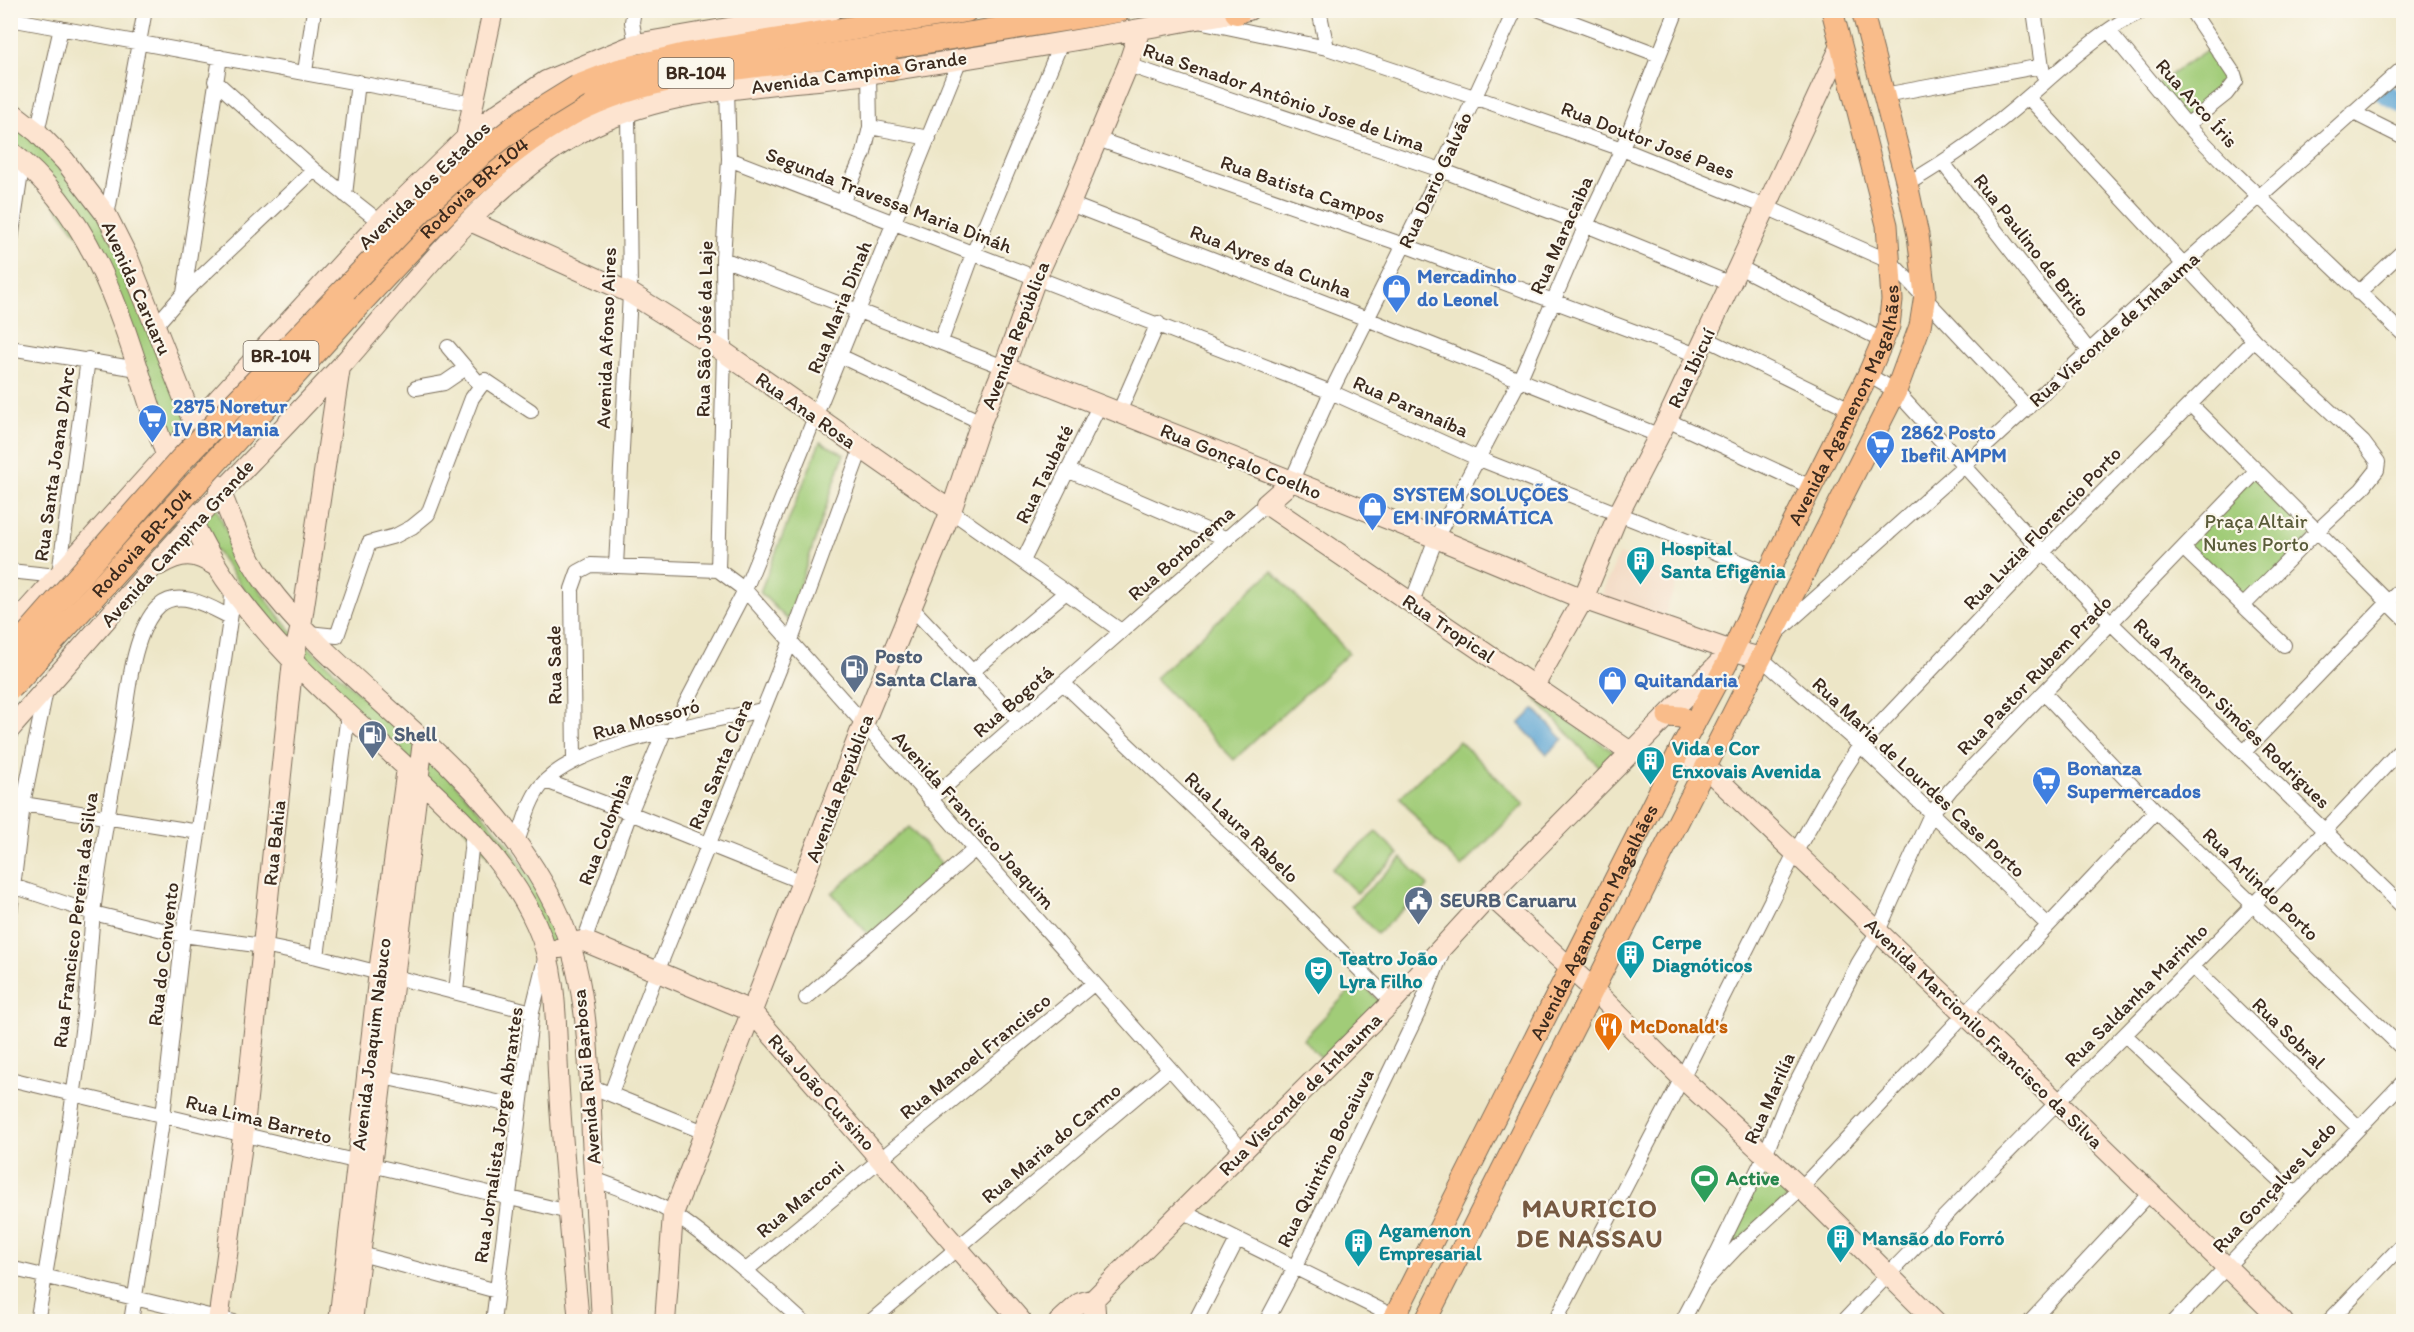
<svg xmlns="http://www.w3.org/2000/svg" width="2414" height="1332" viewBox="0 0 2414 1332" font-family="Itim,sans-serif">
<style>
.built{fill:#f2d5bd}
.green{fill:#a1cc78;stroke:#6e7b4b;stroke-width:1.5}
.water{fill:#5ca4d3;stroke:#4c6778;stroke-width:1.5}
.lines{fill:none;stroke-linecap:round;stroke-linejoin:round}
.river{stroke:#5ca4d3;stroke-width:20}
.street-casing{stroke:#796c59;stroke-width:16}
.secondary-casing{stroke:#796c59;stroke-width:22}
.primary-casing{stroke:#796c59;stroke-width:23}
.highway-casing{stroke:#796c59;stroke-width:26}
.street{stroke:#fff;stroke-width:14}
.secondary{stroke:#fde4d0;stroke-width:20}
.primary{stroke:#f9bc8a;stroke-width:21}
.highway{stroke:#f9bc8a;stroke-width:24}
.highway-bridge-casing{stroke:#796c59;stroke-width:26;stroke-linecap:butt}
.highway-bridge{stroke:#f9bc8a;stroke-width:24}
.labels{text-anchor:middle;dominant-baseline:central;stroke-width:4.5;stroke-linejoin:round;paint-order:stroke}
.shield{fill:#fbf7ec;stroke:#75685c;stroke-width:1.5}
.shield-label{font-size:18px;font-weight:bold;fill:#3b2a1e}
.street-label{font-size:20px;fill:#3b2a1e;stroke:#fbf7ec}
.shop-label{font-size:20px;font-weight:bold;fill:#366cbe;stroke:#fbf7ec;text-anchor:start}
.park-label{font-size:20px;fill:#5a5b39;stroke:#fbf7ec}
.culture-label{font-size:20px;font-weight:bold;fill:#0d838f;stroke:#fbf7ec;text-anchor:start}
.service-label{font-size:20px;font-weight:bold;fill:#4e5e75;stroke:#fbf7ec;text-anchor:start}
.food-label{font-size:20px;font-weight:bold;fill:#c56008;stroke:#fbf7ec;text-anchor:start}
.leisure-label{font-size:20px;font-weight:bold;fill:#27864d;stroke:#fbf7ec;text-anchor:start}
.district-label{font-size:26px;font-weight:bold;letter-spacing:1.5px;fill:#775a42;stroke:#fbf7ec}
</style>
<rect width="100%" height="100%" fill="#fbf7ec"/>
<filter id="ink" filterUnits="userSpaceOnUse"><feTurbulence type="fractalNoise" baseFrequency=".0167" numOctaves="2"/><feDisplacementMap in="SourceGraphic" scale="12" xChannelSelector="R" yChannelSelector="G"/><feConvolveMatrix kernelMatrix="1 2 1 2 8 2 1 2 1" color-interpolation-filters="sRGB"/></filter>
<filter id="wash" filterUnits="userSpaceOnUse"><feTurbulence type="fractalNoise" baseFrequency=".008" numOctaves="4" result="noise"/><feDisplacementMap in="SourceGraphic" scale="24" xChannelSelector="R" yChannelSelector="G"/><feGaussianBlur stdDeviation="1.35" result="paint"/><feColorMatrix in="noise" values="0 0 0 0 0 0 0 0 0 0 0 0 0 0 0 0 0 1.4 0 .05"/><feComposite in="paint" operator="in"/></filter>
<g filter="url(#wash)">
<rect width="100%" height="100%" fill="#ede6c7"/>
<path class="built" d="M1619,554L1678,579L1661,624L1600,598Z"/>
<path class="green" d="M2214,45L2236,81L2187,125L2154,86Z
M10,115L99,209L190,426L167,450L101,265L11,148Z
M820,442L844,454L788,620L760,592Z
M2256,472L2316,532L2243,606L2184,549Z
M215,503C234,553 260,597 296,636L291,655L197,524Z
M1272,571L1349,653L1234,760L1155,678Z
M301,640L418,748L414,771L296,660Z
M1534,697L1614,752L1599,767Z
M1459,741L1524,804L1461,867L1431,836L1400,797Z
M426,757L452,780L506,841L547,901L565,942L548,949L530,906L422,777Z
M909,827L946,869L869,935L832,893Z
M1376,832L1399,854L1357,893L1332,869Z
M1402,858L1428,886L1377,934L1351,906Z
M1359,981L1379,1001L1322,1059L1303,1039Z
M1766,1157L1798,1188L1717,1261Z"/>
<path class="water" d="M1534,709L1563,739L1547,754L1519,724Z"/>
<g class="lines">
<path class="river" d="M2383,92L2404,104"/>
</g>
</g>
<g filter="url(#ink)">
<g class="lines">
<defs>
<path id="street" d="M634,10L632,22L636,44
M1319,10L1327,48
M1540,10L1659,55
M2034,10L2043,74
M10,19L473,104
M1203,22L1327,48L1474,97L1622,149L1766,207L1891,262L2028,408
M2109,31L2187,125L2222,161L2404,335
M1128,65L1441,170L1586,225L1731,284
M305,72L314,10
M215,81L314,170L380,222
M1884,95L2042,66
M2028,97L2254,340L2363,442L2378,462L2377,470L2362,489L2316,532L2243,606
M2352,112L2404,138
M2187,125L2226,94L2236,81L2234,74L2191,10
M870,127L929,138
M37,132L61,28
M1097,139L1404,245L1697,355
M729,159L1331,392L1477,458L1768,573
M1943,163L2090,352
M1907,184C1950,159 1991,130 2028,97C2056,73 2113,19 2147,10
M345,195L358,82
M842,203L864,153L870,127L869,73
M1070,204L1367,319L1658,435
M107,216L145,10
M10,246L23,160
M723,259L1004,367
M1739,267L1884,341
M184,293L220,57
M2358,293L2404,250
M156,325L184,293L314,170
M1705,338L1850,409
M941,341L973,254L1061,43
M448,347L481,386
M10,348L138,369
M840,356L981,422
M1868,375L1896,391L2043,552L2111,623L2404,908
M416,388L444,383L466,368
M2190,404L2404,618
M1119,412L1158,323
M1667,420L1811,487
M1067,470L1227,539
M1291,482L1331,392L1441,170L1515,10
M951,511L1121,631
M2184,549L2284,645
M1023,561L1100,404
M616,566L630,293L628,112
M718,570L724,352L723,259L729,159L727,89
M10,571L57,576
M59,574L88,359
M1412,602L1436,538L1519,381L1586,225L1622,149L1677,10
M912,608L1019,721
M1779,631L1965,465L2183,265L2404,67
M308,633L337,636L369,543L395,536L412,527L428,514L472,398L485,380L531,411
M1761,658L1860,745L2048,925
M973,671L1066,592
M1063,683L1279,889L1392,1002
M2044,693L2156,811L2404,1050
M672,730L745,590L960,59
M2245,751L2404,586
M574,760L572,589L578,572L591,565L718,570L745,590L1244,1152
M546,781L630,813L802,882
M930,800L1266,504
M23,804L199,832
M517,842C524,824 528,803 540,787C575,742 706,723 762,710
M10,885L93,913L183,935L263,946L317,957L532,1012
M10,913L23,804L46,690
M584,941L630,813L664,732
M317,957L348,714
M2192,966L2358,1127
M456,992L473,830
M806,998L974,850
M2125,1035L2295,1194
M383,1077L520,1107
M10,1079L569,1212
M590,1086L704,1132
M611,1093L657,972L790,643L861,449
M594,1179C621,1189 651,1199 675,1215C720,1246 762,1285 803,1322
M1181,1211L1405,1322
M361,1254L497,1291
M10,1268L234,1322
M745,1271L1093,984
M1702,1284L1765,1155L1786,1103L1858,964L1878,931L1931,814L1951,789L2256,472
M37,1322C56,1215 73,1107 86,999C89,971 90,942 93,914C100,850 113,788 123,726C128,693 133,630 159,606C180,588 210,607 230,617
M131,1322L163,1116L183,935L231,613L232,591
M493,1322L532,1012L545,959
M870,1322L1169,1069
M1195,1322L1237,1240
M1266,1322L1294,1269L1418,1013L1442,953
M1555,1322L1682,1078L1795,853L1829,793L1860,745L2043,552L2254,340
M1682,1322L1702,1284L1737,1247L1801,1188L2156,811
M1843,1322C2027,1127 2223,943 2404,746
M2030,1322L2151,1192
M2174,1322L2404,1081
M2328,1322L2404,1243"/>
<path id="secondary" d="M10,111L37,132L65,161L107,216L129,260L205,452
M466,138L493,10
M10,151C138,249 134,430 213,560C259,635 327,695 392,754C447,805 504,854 536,924C560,976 555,1035 559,1091C564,1168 572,1245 579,1322
M470,221L630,293L724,352L951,511
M1004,367L1436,538L1583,599L1723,648L1761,658
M1291,482L1266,504L1632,753
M218,485C231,518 243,552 264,581C317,654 390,705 453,769C493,809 529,853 554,904C589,975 589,1060 592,1137C595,1199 599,1260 602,1322
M159,565C183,552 193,552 216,566
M10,629L165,457L380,222L466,138L494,116L546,81L636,44L832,10
M1534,686L1583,599L1618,515L1667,420L1841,46
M10,729C72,659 133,588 196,519C245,468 294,417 342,365C414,284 494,174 593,126C679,85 776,87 867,74C995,55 1122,32 1249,10
M1680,750L1705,767L2057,1102L2283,1322
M1490,895L1593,989L1682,1078L1801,1188L1936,1322
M560,948L570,943L584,941L751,1011L1022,1322
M218,1322L243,1136L293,660L301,626L340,367
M339,1322L379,972L407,768
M352,1322L423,741
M665,1322L673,1214L863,725L951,511L981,422L1004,367L1036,278L1070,204L1128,65L1140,29
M1059,1322L1080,1303L1094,1299L1392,1002L1490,895L1727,655
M1091,1322L1095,1312L1094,1299"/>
<g id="primary">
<path d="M1668,716L1681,717L1694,724"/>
<path id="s1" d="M1392,1322L1680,750L1727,663L1768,573L1868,375L1889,326L1892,300L1887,225L1832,10"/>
<path d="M1425,1322L1896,391L1920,326L1925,295L1918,235L1907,184L1862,10"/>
</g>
<g id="highway">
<path d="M1237,12L1240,10"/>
<path d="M843,59L890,69"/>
<path d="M578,87L619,71L686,55L966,10"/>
<path id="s2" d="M353,310C417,243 481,165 563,118C643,72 738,69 827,56C924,42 1022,26 1119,10"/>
</g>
</defs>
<use href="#street" class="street-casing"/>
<use href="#secondary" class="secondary-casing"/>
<use href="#primary" class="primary-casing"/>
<use href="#highway" class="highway-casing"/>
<use href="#street" class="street"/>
<use href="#secondary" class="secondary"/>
<use href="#primary" class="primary"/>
<use href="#highway" class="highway"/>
<defs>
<g id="highway-bridge">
<path d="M10,655L182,459L435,196L480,155L523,121L578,87"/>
<path id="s3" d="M10,688L353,310"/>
</g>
</defs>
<use href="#highway-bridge" class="highway-bridge-casing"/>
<use href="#highway-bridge" class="highway-bridge"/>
</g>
</g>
<defs>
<symbol id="shop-pin" viewBox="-11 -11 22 30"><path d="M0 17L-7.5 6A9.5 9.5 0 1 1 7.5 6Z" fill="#3f7fe0" stroke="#fbf7ec"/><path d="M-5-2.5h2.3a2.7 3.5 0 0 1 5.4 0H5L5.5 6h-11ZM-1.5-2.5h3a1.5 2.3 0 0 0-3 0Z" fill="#fff"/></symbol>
<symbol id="supermarket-pin" viewBox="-11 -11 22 30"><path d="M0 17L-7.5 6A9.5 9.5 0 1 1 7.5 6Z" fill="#3f7fe0" stroke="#fbf7ec"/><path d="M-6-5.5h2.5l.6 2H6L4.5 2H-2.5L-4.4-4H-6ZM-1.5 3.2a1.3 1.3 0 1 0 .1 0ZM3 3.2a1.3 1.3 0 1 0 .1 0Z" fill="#fff"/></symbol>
<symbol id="building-pin" viewBox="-11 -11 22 30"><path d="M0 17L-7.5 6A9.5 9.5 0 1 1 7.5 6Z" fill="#0f9aa8" stroke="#fbf7ec"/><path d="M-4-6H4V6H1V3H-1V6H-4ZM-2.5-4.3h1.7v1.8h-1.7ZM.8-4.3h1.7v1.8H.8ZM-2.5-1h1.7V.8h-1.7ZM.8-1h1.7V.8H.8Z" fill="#fff"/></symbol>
<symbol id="fuel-pin" viewBox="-11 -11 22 30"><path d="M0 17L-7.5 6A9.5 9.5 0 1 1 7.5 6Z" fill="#5c6f8a" stroke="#fbf7ec"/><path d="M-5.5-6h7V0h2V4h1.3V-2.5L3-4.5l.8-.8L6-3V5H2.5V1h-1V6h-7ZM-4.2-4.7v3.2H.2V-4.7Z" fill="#fff"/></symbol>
<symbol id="civic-pin" viewBox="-11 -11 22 30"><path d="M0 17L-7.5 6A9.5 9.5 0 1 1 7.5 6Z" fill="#5c6f8a" stroke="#fbf7ec"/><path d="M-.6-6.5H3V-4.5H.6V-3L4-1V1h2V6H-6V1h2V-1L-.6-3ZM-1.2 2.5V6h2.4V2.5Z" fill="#fff"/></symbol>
<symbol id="theatre-pin" viewBox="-11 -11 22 30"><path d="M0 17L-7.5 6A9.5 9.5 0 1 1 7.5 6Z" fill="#0f9aa8" stroke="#fbf7ec"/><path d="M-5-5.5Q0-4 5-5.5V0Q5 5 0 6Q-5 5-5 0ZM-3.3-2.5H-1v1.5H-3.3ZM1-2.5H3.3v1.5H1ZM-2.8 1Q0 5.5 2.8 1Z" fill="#fff"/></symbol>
<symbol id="restaurant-pin" viewBox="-11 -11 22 30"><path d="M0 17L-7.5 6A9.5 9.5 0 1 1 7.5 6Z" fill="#e8710a" stroke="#fbf7ec"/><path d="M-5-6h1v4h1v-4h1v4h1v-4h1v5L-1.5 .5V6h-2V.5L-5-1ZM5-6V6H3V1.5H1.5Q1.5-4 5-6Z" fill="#fff"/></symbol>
<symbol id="stadium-pin" viewBox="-11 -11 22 30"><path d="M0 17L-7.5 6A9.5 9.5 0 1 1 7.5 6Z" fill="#2e9e5b" stroke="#fbf7ec"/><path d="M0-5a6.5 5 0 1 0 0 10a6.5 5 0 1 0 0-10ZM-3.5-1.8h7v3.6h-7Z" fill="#fff"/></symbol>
</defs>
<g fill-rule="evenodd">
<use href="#shop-pin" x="1380" y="272" width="33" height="45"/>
<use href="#supermarket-pin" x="136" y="402" width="33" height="45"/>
<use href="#supermarket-pin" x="1864" y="428" width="33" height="45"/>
<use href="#shop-pin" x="1356" y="490" width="33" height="45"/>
<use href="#building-pin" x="1624" y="544" width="33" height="45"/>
<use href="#fuel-pin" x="838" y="652" width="33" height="45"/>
<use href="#shop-pin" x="1596" y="664" width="33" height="45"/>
<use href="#fuel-pin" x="356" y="718" width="33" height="45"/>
<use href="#building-pin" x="1634" y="744" width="33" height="45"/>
<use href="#supermarket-pin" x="2030" y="764" width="33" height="45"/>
<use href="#civic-pin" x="1402" y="884" width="33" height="45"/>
<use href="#building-pin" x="1614" y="938" width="33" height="45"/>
<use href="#theatre-pin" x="1302" y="954" width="33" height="45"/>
<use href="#restaurant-pin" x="1592" y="1010" width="33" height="45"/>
<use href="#stadium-pin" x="1688" y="1162" width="33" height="45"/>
<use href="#building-pin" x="1824" y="1222" width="33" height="45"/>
<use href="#building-pin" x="1342" y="1226" width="33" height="45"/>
</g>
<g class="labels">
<g class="shield">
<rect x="658.5" y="58" width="75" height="30" rx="4.5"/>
<rect x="243.5" y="341" width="75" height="30" rx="4.5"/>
</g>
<g class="shield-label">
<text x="696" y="73">BR-104</text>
<text x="281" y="356">BR-104</text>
</g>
<g class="street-label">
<text transform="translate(859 72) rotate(-8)">Avenida Campina Grande</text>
<text transform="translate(1284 97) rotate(19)">Rua Senador Antônio Jose de Lima</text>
<text transform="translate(2197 103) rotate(48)">Rua Arco Íris</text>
<text transform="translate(1648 140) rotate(21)">Rua Doutor José Paes</text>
<text transform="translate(1435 180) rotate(-65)">Rua Dario Galvão</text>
<text transform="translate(424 185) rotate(-44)">Avenida dos Estados</text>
<text transform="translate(1303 189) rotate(19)">Rua Batista Campos</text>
<text stroke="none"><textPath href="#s2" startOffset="172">Rodovia BR-104</textPath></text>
<text transform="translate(889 200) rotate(21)">Segunda Travessa Maria Dináh</text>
<text transform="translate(1561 235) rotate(-66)">Rua Maracaiba</text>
<text transform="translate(2032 245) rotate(52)">Rua Paulino de Brito</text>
<text transform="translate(1271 261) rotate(21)">Rua Ayres da Cunha</text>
<text transform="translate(137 288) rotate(66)">Avenida Caruaru</text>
<text transform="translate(839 307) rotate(-68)">Rua Maria Dinah</text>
<text transform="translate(704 329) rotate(-89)">Rua São José da Laje</text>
<text transform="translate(2114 329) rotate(-42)">Rua Visconde de Inhauma</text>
<text transform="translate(1015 335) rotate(-69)">Avenida República</text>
<text transform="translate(606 338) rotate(-88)">Avenida Afonso Aires</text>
<text transform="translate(1691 368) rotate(-65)">Rua Ibicuí</text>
<text stroke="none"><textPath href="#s1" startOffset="1024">Avenida Agamenon Magalhães</textPath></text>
<text transform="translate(1411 406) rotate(24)">Rua Paranaíba</text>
<text transform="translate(806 410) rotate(35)">Rua Ana Rosa</text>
<text transform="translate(1241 461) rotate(22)">Rua Gonçalo Coelho</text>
<text transform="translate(54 464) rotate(-82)">Rua Santa Joana D'Arc</text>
<text transform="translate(1044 474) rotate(-64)">Rua Taubaté</text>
<text transform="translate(2042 528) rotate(-46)">Rua Luzia Florencio Porto</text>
<text stroke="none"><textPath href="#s3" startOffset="196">Rodovia BR-104</textPath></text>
<text transform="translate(177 543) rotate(-48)">Avenida Campina Grande</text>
<text transform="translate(1181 553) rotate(-41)">Rua Borborema</text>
<text transform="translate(1449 628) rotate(34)">Rua Tropical</text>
<text transform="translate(554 665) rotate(-91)">Rua Sade</text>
<text transform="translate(2034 675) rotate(-46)">Rua Pastor Rubem Prado</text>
<text transform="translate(1013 701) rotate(-41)">Rua Bogotá</text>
<text transform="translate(2232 713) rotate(44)">Rua Antenor Simões Rodrigues</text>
<text transform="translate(646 719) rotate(-15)">Rua Mossoró</text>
<text transform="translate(720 764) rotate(-68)">Rua Santa Clara</text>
<text transform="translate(1919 777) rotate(43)">Rua Maria de Lourdes Case Porto</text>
<text transform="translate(839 788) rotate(-69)">Avenida República</text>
<text transform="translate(974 820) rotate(48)">Avenida Francisco Joaquim</text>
<text transform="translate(1242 827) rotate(44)">Rua Laura Rabelo</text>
<text transform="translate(605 829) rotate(-69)">Rua Colombia</text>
<text transform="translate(274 843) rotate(-84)">Rua Bahia</text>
<text transform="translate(2261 884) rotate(44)">Rua Arlindo Porto</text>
<text transform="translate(75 920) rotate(-83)">Rua Francisco Pereira da Silva</text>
<text stroke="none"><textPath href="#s1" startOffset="448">Avenida Agamenon Magalhães</textPath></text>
<text transform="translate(163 954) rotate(-83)">Rua do Convento</text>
<text transform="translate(2136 995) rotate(-45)">Rua Saldanha Marinho</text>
<text transform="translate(1984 1033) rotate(44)">Avenida Marcionilo Francisco da Silva</text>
<text transform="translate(2289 1033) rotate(44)">Rua Sobral</text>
<text transform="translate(371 1044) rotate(-83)">Avenida Joaquim Nabuco</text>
<text transform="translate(975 1056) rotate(-39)">Rua Manoel Francisco</text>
<text transform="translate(586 1077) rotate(-95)">Avenida Rui Barbosa</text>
<text transform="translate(822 1092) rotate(48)">Rua João Cursino</text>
<text transform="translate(1300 1094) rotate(-45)">Rua Visconde de Inhauma</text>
<text transform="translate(1769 1098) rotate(-66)">Rua Marilía</text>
<text transform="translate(259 1119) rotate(14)">Rua Lima Barreto</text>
<text transform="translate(498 1135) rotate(-82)">Rua Jornalista Jorge Abrantes</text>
<text transform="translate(1051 1143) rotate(-40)">Rua Maria do Carmo</text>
<text transform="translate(1325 1158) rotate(-64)">Rua Quintino Bocaiuva</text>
<text transform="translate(2274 1187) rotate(-47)">Rua Gonçalves Ledo</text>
<text transform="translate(800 1199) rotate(-40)">Rua Marconi</text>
</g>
<g class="shop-label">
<text x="1417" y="276">Mercadinho<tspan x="1417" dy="23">do Leonel</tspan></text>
<text x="173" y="406">2875 Noretur<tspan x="173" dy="23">IV BR Mania</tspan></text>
<text x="1901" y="432">2862 Posto<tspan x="1901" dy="23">Ibefil AMPM</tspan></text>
<text x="1393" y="494">SYSTEM SOLUÇÕES<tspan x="1393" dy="23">EM INFORMÁTICA</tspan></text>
<text x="1634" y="680">Quitandaria</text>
<text x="2067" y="768">Bonanza<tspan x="2067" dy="23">Supermercados</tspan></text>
</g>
<g class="park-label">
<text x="2256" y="521">Praça Altair<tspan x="2256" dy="23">Nunes Porto</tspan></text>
</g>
<g class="culture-label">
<text x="1661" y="548">Hospital<tspan x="1661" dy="23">Santa Efigênia</tspan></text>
<text x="1672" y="748">Vida e Cor<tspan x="1672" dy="23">Enxovais Avenida</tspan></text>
<text x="1652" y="942">Cerpe<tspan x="1652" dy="23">Diagnóticos</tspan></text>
<text x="1339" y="958">Teatro João<tspan x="1339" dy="23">Lyra Filho</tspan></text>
<text x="1379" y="1230">Agamenon<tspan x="1379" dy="23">Empresarial</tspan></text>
<text x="1862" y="1238">Mansão do Forró</text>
</g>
<g class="service-label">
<text x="875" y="656">Posto<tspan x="875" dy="23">Santa Clara</tspan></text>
<text x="394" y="734">Shell</text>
<text x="1440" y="900">SEURB Caruaru</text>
</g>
<g class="food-label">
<text x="1630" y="1026">McDonald's</text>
</g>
<g class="leisure-label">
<text x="1726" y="1178">Active</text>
</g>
<g class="district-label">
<text x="1590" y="1208">MAURICIO<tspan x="1590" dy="30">DE NASSAU</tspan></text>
</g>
</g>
<rect width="2414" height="1332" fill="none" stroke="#fbf7ec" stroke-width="36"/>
</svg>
